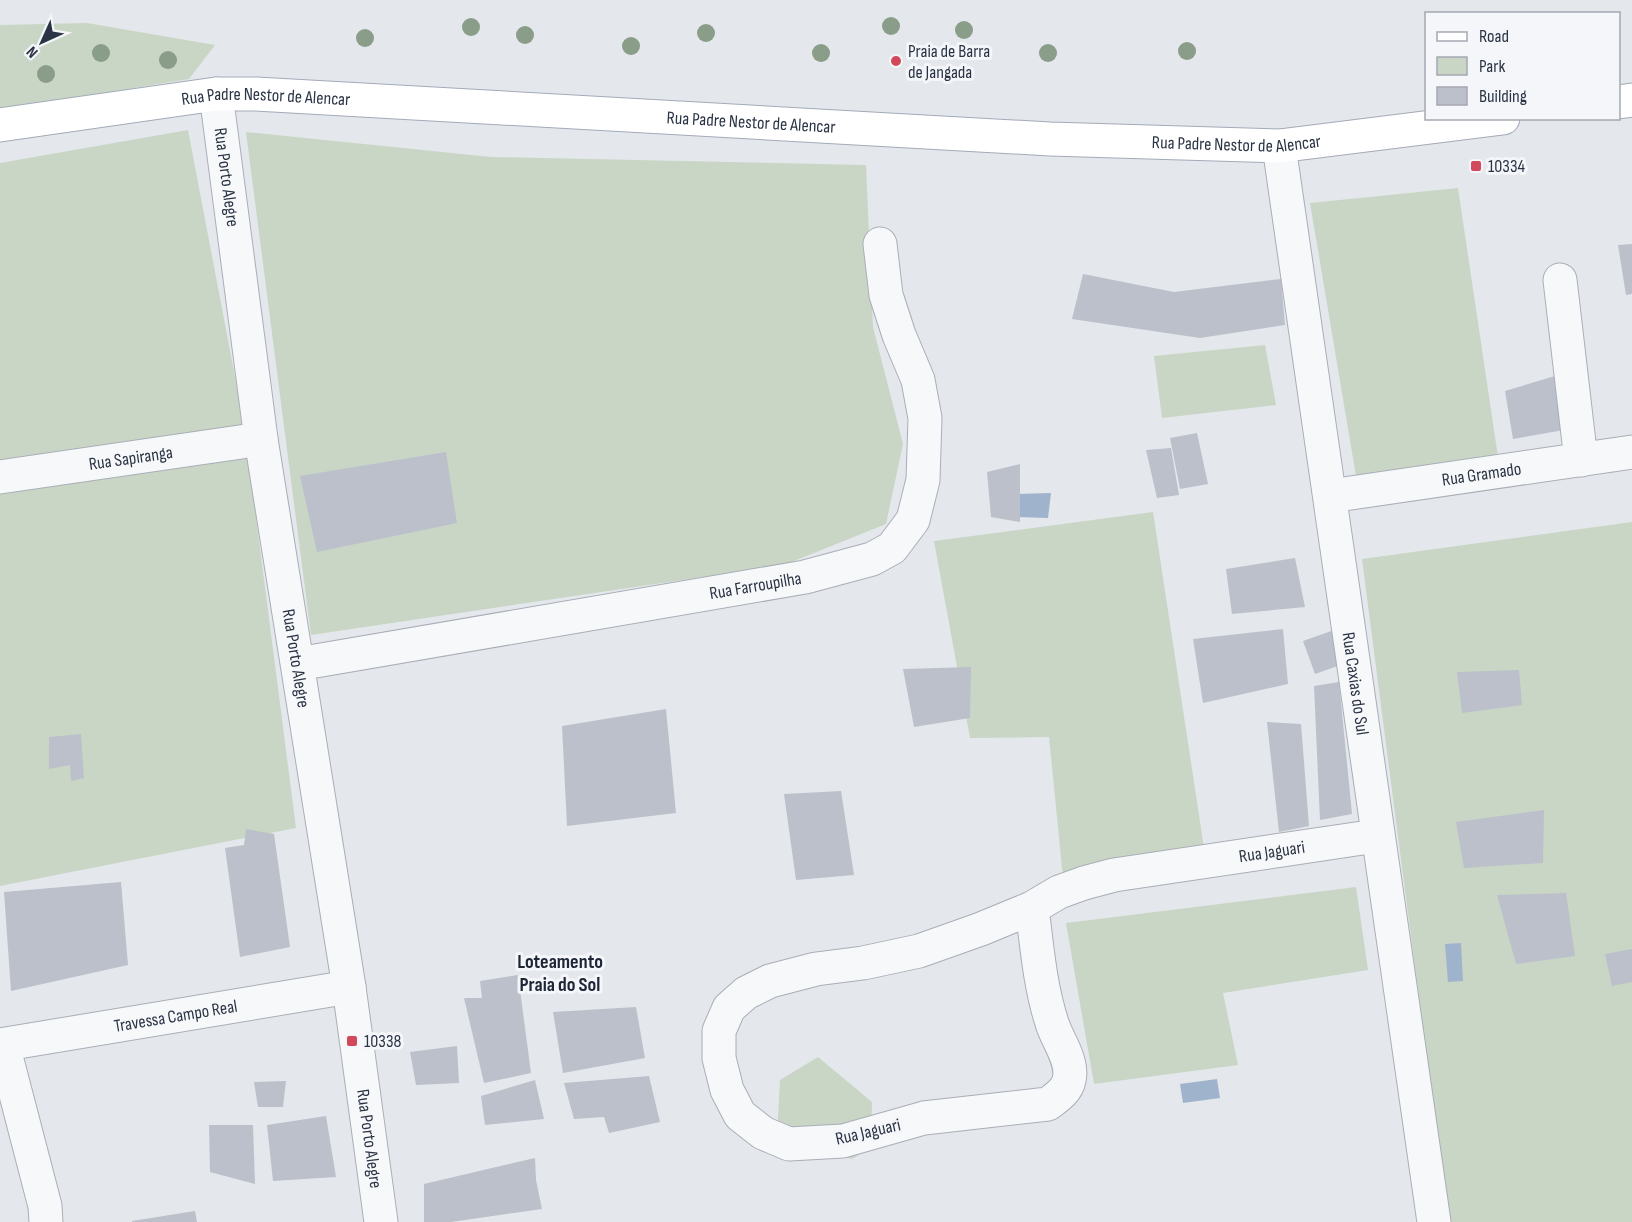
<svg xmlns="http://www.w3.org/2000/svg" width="1632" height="1222" viewBox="0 0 1632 1222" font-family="'Sofia Sans Condensed',sans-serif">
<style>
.green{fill:#c9d6c5}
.water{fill:#9fb4cc}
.building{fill:#bbc0ca}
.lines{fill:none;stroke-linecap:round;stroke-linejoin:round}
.minor-casing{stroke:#a9aeb7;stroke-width:35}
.major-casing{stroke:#a3abb8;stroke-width:35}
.minor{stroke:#f7f8fa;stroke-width:33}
.major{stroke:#fff;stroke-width:33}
.tree{fill:#899d89}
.poi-dot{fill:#d1495b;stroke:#f4f6f9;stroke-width:2}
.labels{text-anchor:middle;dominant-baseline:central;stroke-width:6;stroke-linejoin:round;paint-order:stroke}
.poi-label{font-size:18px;fill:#2b3445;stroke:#f4f6f9;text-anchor:start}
.street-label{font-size:18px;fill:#2b3445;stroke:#f4f6f9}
.neighbourhood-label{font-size:20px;font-weight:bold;fill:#1d2536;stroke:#f4f6f9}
</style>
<rect width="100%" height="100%" fill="#e4e7ec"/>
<path class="green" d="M87,23L215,45L189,79L0,110V25Z
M188,130L244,424L296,828L0,886V163Z
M246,132L491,157L866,165L873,327L903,444L886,524L784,565L311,635Z
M1458,188L1498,457L1356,476L1310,203Z
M1265,345L1276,405L1162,418L1154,356Z
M1153,512L1204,848L1063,878L1049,737L970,738L934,541Z
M1632,522V1222H1448L1362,559Z
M1356,887L1368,970L1223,993L1238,1065L1094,1084L1066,923Z
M818,1057L872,1102L871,1148L852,1159L777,1139L780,1080Z"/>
<path class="water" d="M1051,493L1048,518L1012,517V494Z
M1461,943L1463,981L1448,982L1445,944Z
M1217,1079L1220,1098L1183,1103L1180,1084Z"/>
<path class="building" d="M1632,244V294L1626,295L1618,245Z
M1083,274L1174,292L1281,279L1285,325L1200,338L1072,319Z
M1565,373L1575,428L1513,439L1505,391Z
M1197,433L1208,484L1180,489L1170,438Z
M1171,448L1179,495L1157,498L1146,450Z
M446,452L457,523L317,552L300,476Z
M1020,464V522L991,517L987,472Z
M1295,558L1305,607L1232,614L1226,569Z
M1283,629L1288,684L1203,703L1193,639Z
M1334,630L1346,663L1315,674L1303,641Z
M971,667L970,718L914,727L903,669Z
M1519,670L1522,705L1462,713L1457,672Z
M1339,682L1352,814L1320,820L1314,686Z
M666,709L676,813L567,826L562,726Z
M1267,722L1301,724L1309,826L1279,832Z
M81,734L84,778L71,781L70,765L49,769V737Z
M841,791L854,875L796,880L784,794Z
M1544,810L1543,863L1464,868L1456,822Z
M246,829L274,834L290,947L240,957L225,848L244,845Z
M121,882L128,965L11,991L4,892Z
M1566,893L1575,956L1516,964L1497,895Z
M1632,949V982L1612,986L1605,954Z
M518,975L531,1073L484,1083L464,998H482L480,981Z
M636,1007L645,1058L563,1073L553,1012Z
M457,1046L459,1083L416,1085L410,1052Z
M649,1076L660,1122L609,1133L604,1117L574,1119L564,1083Z
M535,1080L544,1119L485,1125L481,1096Z
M286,1081L283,1107H258L254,1082Z
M326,1116L336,1177L273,1181L267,1125Z
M209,1125H253L255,1184L210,1172Z
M535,1158L536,1180L542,1209L451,1222H424V1184Z
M195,1211L197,1222H132V1221Z"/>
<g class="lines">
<defs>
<g id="minor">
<path id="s1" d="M216,94L261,439L349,987L381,1222"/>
<path id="s2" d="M1279,146C1331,505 1380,864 1434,1222"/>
<path d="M1560,280L1581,460"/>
<path id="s3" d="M0,477L261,439"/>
<path id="s4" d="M1330,496L1632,452"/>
<path id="s5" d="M298,664L805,577L872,559L892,548L913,520L923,480L925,418L918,380L899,335L886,295L880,244"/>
<path id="s6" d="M1032,908C1037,947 1040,986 1052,1023C1057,1040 1074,1061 1069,1080C1067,1091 1056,1098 1048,1104L924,1118L843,1141L789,1144L763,1133L740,1115L727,1090L719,1058V1031L729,1008L746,993L770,981L816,969L863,963L919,951L981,929L1032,908L1059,892L1084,883L1114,875L1376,836"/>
<path id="s7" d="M0,1045L349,987"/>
<path d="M3,1045L45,1206L46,1222"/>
</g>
<g id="major">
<path d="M1618,102L1632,100"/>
<path id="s8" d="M0,125L216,94H256L1050,139L1279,146L1503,118"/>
</g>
</defs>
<use href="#minor" class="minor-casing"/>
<use href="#major" class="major-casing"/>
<use href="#minor" class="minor"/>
<use href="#major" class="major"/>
</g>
<g class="tree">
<circle cx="891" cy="26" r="9"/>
<circle cx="471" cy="27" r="9"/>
<circle cx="964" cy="30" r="9"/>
<circle cx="706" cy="33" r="9"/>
<circle cx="525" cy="35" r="9"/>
<circle cx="365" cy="38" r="9"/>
<circle cx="631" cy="46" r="9"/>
<circle cx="1187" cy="51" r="9"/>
<circle cx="101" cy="53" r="9"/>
<circle cx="821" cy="53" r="9"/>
<circle cx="1048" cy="53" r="9"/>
<circle cx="168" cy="60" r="9"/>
<circle cx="46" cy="74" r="9"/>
</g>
<g class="poi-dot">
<circle cx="896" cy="61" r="6"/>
<rect x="1470" y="160" width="12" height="12" rx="3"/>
<rect x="346" y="1035" width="12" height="12" rx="3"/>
</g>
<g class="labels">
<g class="poi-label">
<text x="908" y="51">Praia de Barra<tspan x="908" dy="21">de Jangada</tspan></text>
<text x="1488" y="166">10334</text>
<text x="364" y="1041">10338</text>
</g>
<g class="street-label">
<text stroke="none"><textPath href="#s8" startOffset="268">Rua Padre Nestor de Alencar</textPath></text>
<text stroke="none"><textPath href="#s8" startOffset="754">Rua Padre Nestor de Alencar</textPath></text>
<text stroke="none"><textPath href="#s8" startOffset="1240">Rua Padre Nestor de Alencar</textPath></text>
<text stroke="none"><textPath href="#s1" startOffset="84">Rua Porto Alegre</textPath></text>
<text stroke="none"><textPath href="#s3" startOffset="132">Rua Sapiranga</textPath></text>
<text stroke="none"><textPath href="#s4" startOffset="153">Rua Gramado</textPath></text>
<text stroke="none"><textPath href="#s5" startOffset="464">Rua Farroupilha</textPath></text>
<text stroke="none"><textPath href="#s1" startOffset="570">Rua Porto Alegre</textPath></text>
<text stroke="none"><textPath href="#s2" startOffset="543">Rua Caxias do Sul</textPath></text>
<text stroke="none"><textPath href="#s6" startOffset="1215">Rua Jaguari</textPath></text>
<text stroke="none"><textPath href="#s7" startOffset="178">Travessa Campo Real</textPath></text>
<text transform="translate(868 1132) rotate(-13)">Rua Jaguari</text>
<text stroke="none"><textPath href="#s1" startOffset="1056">Rua Porto Alegre</textPath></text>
</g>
<g class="neighbourhood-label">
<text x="560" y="962">Loteamento<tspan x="560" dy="23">Praia do Sol</tspan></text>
</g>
</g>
<rect x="1425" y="12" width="195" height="108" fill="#f4f6f9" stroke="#a4a8b1" stroke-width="1.5"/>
<rect x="1437" y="32" width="30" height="9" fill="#ffffff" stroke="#a4a8b1" stroke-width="1.5"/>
<text x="1479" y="42" font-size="18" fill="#2b3445">Road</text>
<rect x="1437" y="57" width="30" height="18" fill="#c9d6c5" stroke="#a4a8b1" stroke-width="1.5"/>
<text x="1479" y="72" font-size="18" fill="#2b3445">Park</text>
<rect x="1437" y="87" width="30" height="18" fill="#bbc0ca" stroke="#a4a8b1" stroke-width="1.5"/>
<text x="1479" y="102" font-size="18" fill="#2b3445">Building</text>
<g transform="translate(42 42) rotate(225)" stroke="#f4f6f9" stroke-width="4.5" paint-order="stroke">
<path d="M0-4.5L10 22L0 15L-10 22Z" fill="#2b3445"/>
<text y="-9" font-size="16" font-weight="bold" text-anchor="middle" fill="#2b3445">N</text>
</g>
</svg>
